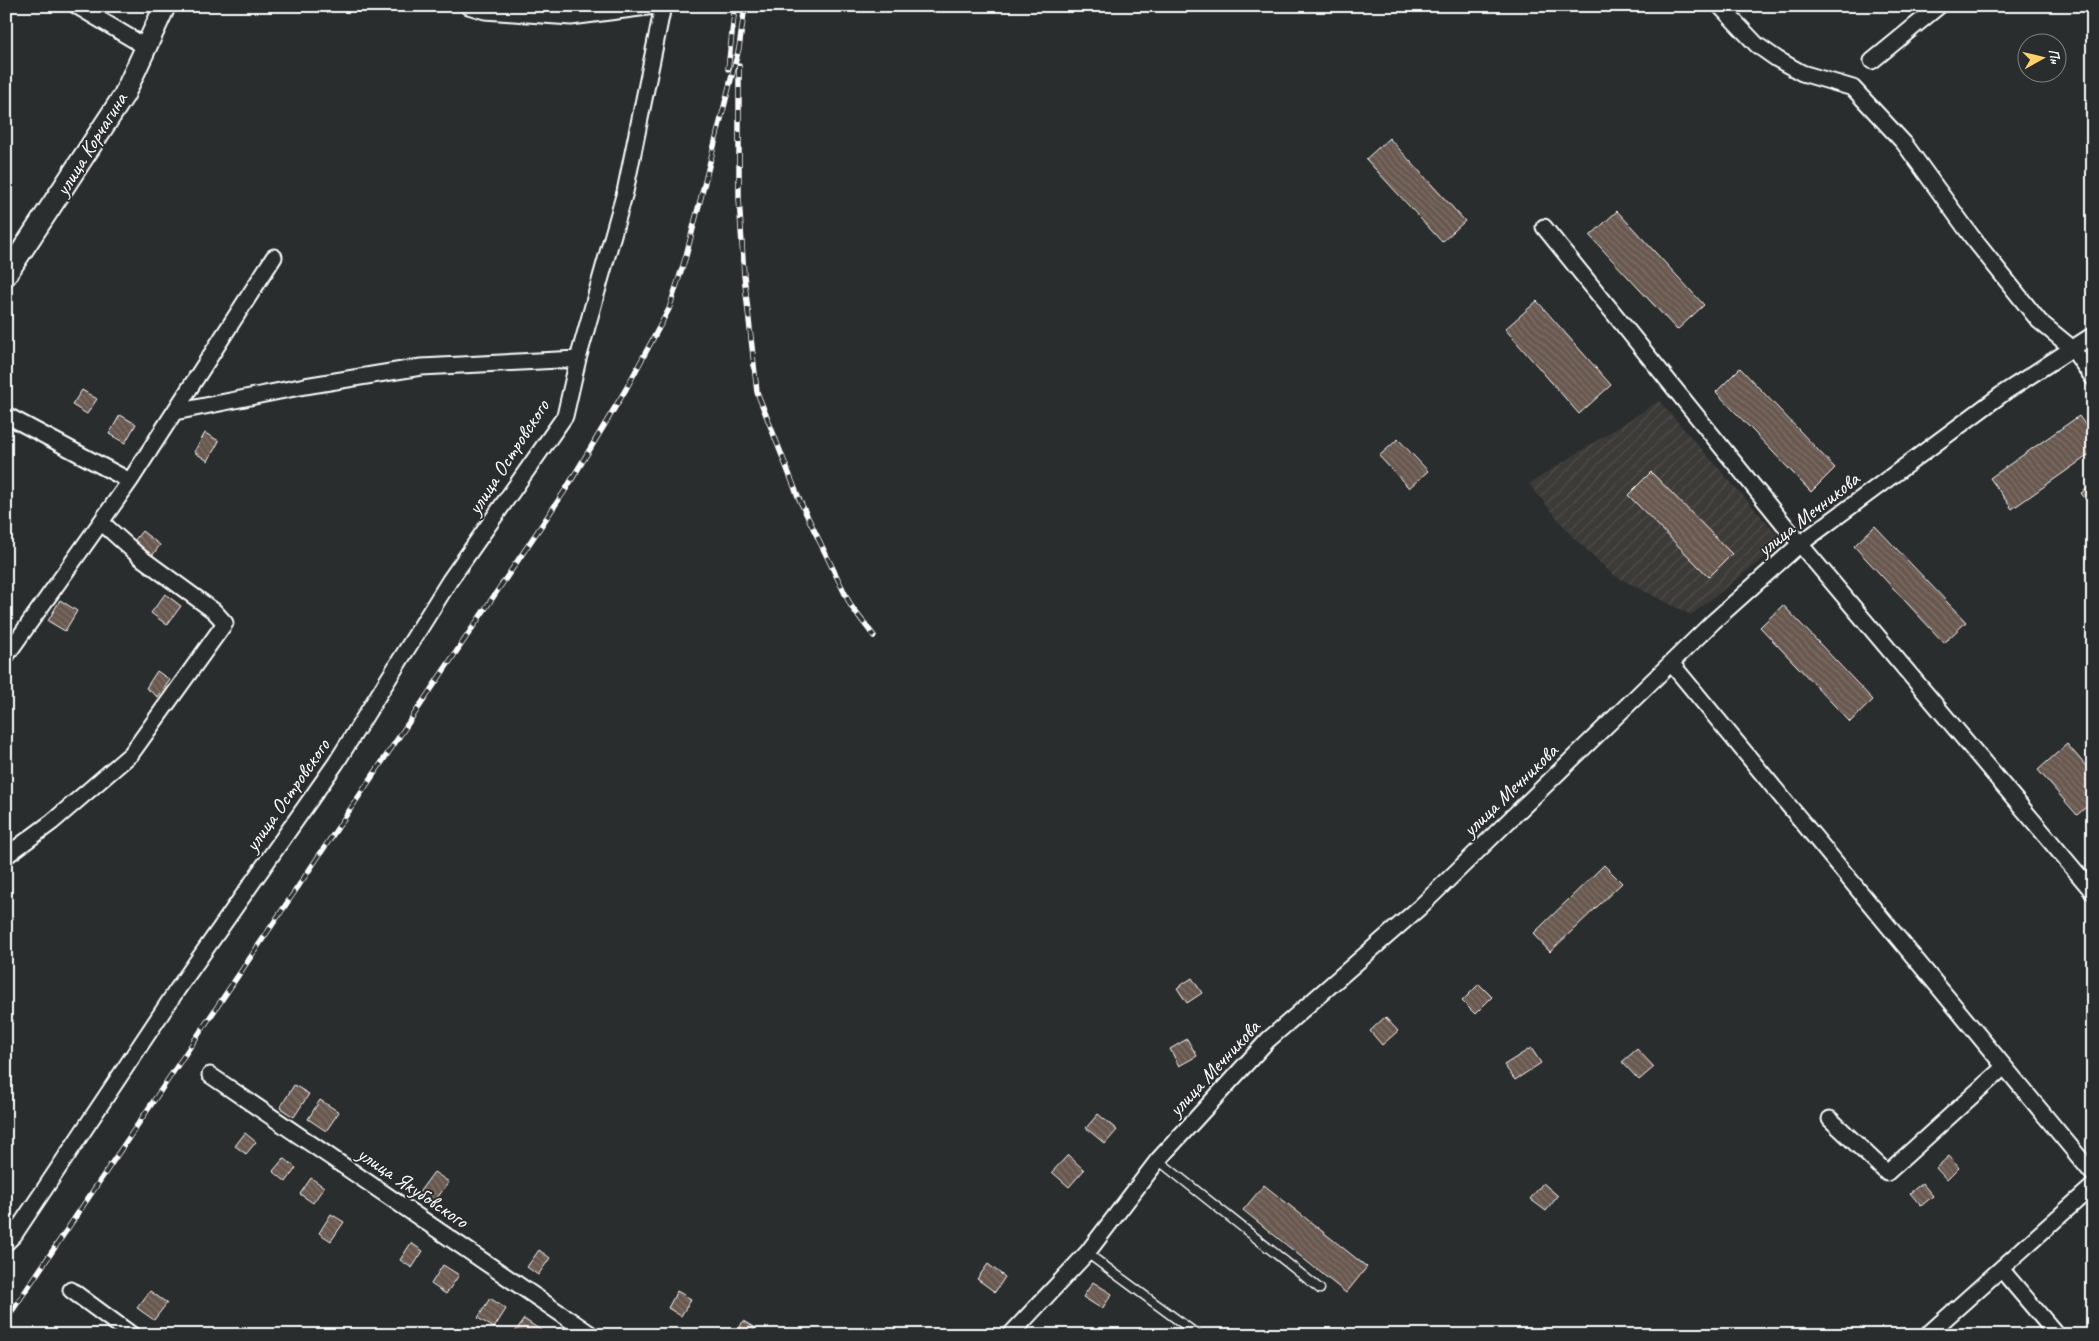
<svg xmlns="http://www.w3.org/2000/svg" width="2099" height="1341" viewBox="0 0 2099 1341" font-family="Caveat,sans-serif">
<style>
.industrial{fill:url(#industrial-furrows)}
.building{fill:url(#building-back-hatch);stroke:#fff}
.lines{fill:none;stroke-linecap:round;stroke-linejoin:round}
.service-casing{stroke:#fff;stroke-width:11}
.minor-casing{stroke:#fff;stroke-width:19}
.tertiary-casing{stroke:#fff;stroke-width:24}
.service{stroke:#2a2d2e;stroke-width:8}
.minor{stroke:#2a2d2e;stroke-width:15}
.tertiary{stroke:#2a2d2e;stroke-width:20}
.rail-casing{stroke:#fff;stroke-width:5.5}
.rail{stroke:#2a2d2e;stroke-width:4;stroke-dasharray:11;stroke-linecap:butt}
.labels{text-anchor:middle;dominant-baseline:central;stroke-width:4;stroke-linejoin:round;paint-order:stroke}
.street-label{font-size:21px;fill:#fff;stroke:#2a2d2e}
</style>
<defs>
<pattern id="industrial-furrows" width="10" height="10" patternUnits="userSpaceOnUse" patternTransform="scale(1.25)"><rect width="10" height="10" fill="#3d3a38"/><path d="M-1 1l2-2M0 10L10 0M9 11l2-2" fill="none" stroke="#504e4c"/></pattern>
<pattern id="building-back-hatch" width="6" height="6" patternUnits="userSpaceOnUse" patternTransform="scale(1.25)"><rect width="6" height="6" fill="#68584f"/><path d="M-1 5l2 2M0 0l6 6M5-1l2 2" fill="none" stroke="#7f7169"/></pattern>
</defs>
<rect width="100%" height="100%" fill="#2a2d2e"/>
<filter id="ink" filterUnits="userSpaceOnUse"><feTurbulence type="fractalNoise" baseFrequency=".02" numOctaves="2"/><feDisplacementMap in="SourceGraphic" scale="10" xChannelSelector="R" yChannelSelector="G"/><feConvolveMatrix kernelMatrix="1 2 1 2 8 2 1 2 1" color-interpolation-filters="sRGB"/></filter>
<g filter="url(#ink)">
<path class="industrial" d="M1659,401L1784,542L1691,615L1613,575L1572,536L1529,484Z"/>
<path class="building" d="M1389,138L1465,221L1442,242L1366,159Z
M1617,211L1704,305L1677,330L1590,236Z
M1537,301L1611,385L1579,414L1505,329Z
M1740,368L1835,468L1811,492L1716,392Z
M82,390L97,399L87,414L72,405Z
M120,415L136,424L125,443L109,434Z
M2079,416L2093,436V452L2012,509L1990,478Z
M205,433L219,441L208,461L194,452Z
M1398,439L1428,471L1409,488L1379,456Z
M1651,472L1732,554L1709,577L1628,495Z
M2093,485V510L2081,493Z
M1875,526L1966,622L1944,643L1854,546Z
M142,531L160,545L152,556L134,541Z
M165,594L181,606L167,625L151,613Z
M60,600L77,611L65,631L48,621Z
M1783,605L1873,700L1850,722L1760,627Z
M157,671L170,680L158,697L146,688Z
M2067,744L2093,774V801L2077,815L2038,770Z
M1604,865L1622,883L1550,952L1533,934Z
M1192,978L1202,993L1187,1003L1177,988Z
M1479,984L1492,997L1475,1014L1462,1001Z
M1385,1017L1398,1031L1382,1045L1370,1031Z
M1187,1039L1197,1056L1179,1066L1170,1049Z
M1531,1048L1541,1063L1515,1080L1504,1065Z
M1637,1049L1654,1067L1639,1080L1622,1062Z
M294,1085L309,1094L294,1117L280,1108Z
M320,1100L339,1112L326,1131L308,1119Z
M1098,1114L1117,1130L1105,1144L1086,1128Z
M245,1133L256,1142L246,1154L235,1146Z
M1068,1155L1084,1170L1069,1187L1052,1172Z
M1949,1156L1959,1168L1947,1180L1936,1168Z
M284,1158L296,1168L286,1182L273,1171Z
M434,1172L449,1182L431,1206L417,1195Z
M311,1178L324,1187L313,1203L300,1194Z
M1543,1183L1558,1196L1546,1211L1530,1199Z
M1922,1183L1933,1196L1921,1206L1910,1193Z
M1264,1185L1367,1267L1346,1293L1243,1210Z
M331,1214L344,1222L331,1241L319,1233Z
M411,1243L423,1251L412,1268L400,1260Z
M539,1250L550,1258L538,1275L527,1267Z
M988,1264L1005,1277L995,1292L977,1279Z
M443,1265L459,1275L446,1294L431,1284Z
M1093,1282L1112,1294L1102,1309L1083,1297Z
M150,1291L167,1303L154,1320L137,1308Z
M677,1291L691,1299L681,1316L668,1308Z
M490,1298L506,1309L494,1328L478,1318Z
M524,1319L542,1331L540,1335H513Z
M743,1321L755,1328L751,1335H736Z"/>
<g class="lines">
<defs>
<path id="service" d="M1158,1160L1320,1289
M1087,1253L1198,1335"/>
<path id="minor" d="M77,6L146,47
M468,6L485,11L571,17L655,6
M1720,6L1757,45L1777,59L1802,73L1853,88L1904,143L1972,237L2039,321L2072,348L2093,378
M1872,61L1939,6
M1544,227L1800,544L2093,892
M175,412L305,386L421,367L578,359
M6,415L130,481
M6,656L130,481L274,257
M1671,663L2093,1174
M6,856L52,822L131,754L225,623L214,611L140,557L101,522
M210,1075L592,1335
M1830,1119L1887,1173L2004,1067
M6,1243L14,1235L177,990L336,763L450,580L565,416L578,359L625,192L663,6
M2001,1269L2057,1335
M71,1290L132,1335
M1010,1335L1087,1253L1158,1160L1268,1040L1419,908L1713,622L1800,544L2005,392L2093,335
M1927,1335L2093,1186"/>
<path id="tertiary" d="M6,275L124,95L165,6"/>
</defs>
<use href="#service" class="service-casing"/>
<use href="#minor" class="minor-casing"/>
<use href="#tertiary" class="tertiary-casing"/>
<use href="#service" class="service"/>
<use href="#minor" class="minor"/>
<use href="#tertiary" class="tertiary"/>
<defs>
<path id="rail" d="M739,66V198L744,275L757,392L799,499L851,606L874,636
M728,69L735,6
M6,1320L566,489L626,389L669,309L686,256L739,48L745,6"/>
</defs>
<use href="#rail" class="rail-casing"/>
<use href="#rail" class="rail"/>
</g>
</g>
<g class="labels">
<g class="street-label">
<text transform="translate(91 144) rotate(-58)">улица Корчагина</text>
<text transform="translate(508 457) rotate(-57)">улица Островского</text>
<text transform="translate(1808 514) rotate(-38)">улица Мечникова</text>
<text transform="translate(1510 790) rotate(-44)">улица Мечникова</text>
<text transform="translate(287 795) rotate(-55)">улица Островского</text>
<text transform="translate(1214 1068) rotate(-47)">улица Мечникова</text>
<text transform="translate(413 1187) rotate(34)">улица Якубовского</text>
</g>
</g>
<rect width="2099" height="1341" fill="none" stroke="#2a2d2e" stroke-width="25"/>
<rect x="12" y="12" width="2074" height="1316" fill="none" stroke="#fff" stroke-width="2" filter="url(#ink)"/>
<g transform="translate(2042 58) rotate(82)"><circle r="24" fill="#2a2d2e" stroke="#7f8182"/>
<path d="M0-4L9 19L0 12L-9 19Z" fill="#ffd166"/>
<text y="-8" font-size="14" font-weight="bold" text-anchor="middle" fill="#ffffff">Пн</text>
</g>
</svg>
